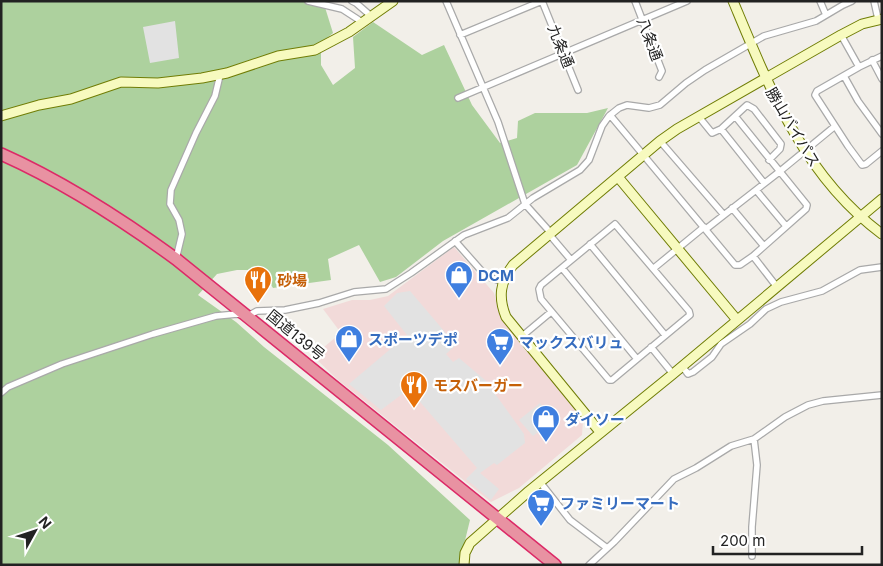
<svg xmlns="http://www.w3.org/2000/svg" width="883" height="566" viewBox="0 0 883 566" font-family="Inter,'Noto Sans JP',sans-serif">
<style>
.commercial{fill:#f2dad9}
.forest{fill:#add19e}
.parking{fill:#e2e2e2}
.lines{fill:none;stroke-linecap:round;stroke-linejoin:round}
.street-casing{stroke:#a9a9a9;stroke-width:8}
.secondary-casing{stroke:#707d05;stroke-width:11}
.highway-casing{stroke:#dc2a67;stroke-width:14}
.street{stroke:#fff;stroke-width:5.5}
.secondary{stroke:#f7fabf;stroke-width:9}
.highway{stroke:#e892a2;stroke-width:11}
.labels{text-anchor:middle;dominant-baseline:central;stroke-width:4.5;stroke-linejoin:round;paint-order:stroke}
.street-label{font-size:15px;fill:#222;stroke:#fff}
.shop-label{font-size:15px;font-weight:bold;fill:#366cbe;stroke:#fff;text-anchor:start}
.food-label{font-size:15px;font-weight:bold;fill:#c56008;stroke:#fff;text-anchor:start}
</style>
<rect width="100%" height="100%" fill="#f2efe9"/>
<path class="commercial" d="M454,247L494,293L500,315L583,420L582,435L519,488L491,502L338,380L313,356L341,333L323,309L352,300H370L388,296Z"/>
<path class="forest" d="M1,1H323L333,33L321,43V65L333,85L355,68L353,37L373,22L422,55L444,45L472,105L500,143L517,138L518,121L535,113H587L608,108L577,165L443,241L396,277L380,282L359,245L328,259L331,280L273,288L262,270H237L217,274L198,295L236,322L264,347L388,445L470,520L459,565H1Z"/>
<path class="parking" d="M175,21L179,58L150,63L143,27Z
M410,291L456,345L446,354L453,362L459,358L485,380L524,434L525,443L497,465L494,463L480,473L499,489L491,500L466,479L477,468L409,389L381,410L349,384L407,335L384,306L397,293Z
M540,403L554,420L533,436L519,420Z"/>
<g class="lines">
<defs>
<path id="street" d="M308,1L342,9L362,22
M352,1L356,3L371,16
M446,1L498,122L525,204L551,233
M635,1L662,71L659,77
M820,1L826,15
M874,1L878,19
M460,35L542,1L578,90
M841,35L859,67
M882,56L859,67L817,91L815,95L848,146L862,165L866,164L882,151
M872,60L882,79
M844,76L858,101L882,134
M458,98L687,1
M610,115L735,265H740L753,256L806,209L807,205L735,116
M699,117L712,133L721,129L747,105L754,109L781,144L780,149L769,160
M721,129L764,183
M660,141L724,215
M756,190L786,226
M732,208L763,245
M615,224L689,311L690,315L612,380H609L541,299L539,289L541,285Z
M706,229L779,172L835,126
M549,234L571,260
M455,241L486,276L503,282
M590,244L665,335
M753,256L777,287
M176,259L182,234L179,220L170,204L171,190L196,133L215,96L220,75
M562,268L637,359
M654,268L704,227
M521,337L551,312
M651,347L673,374
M682,366L688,374L693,372L712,357L721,344L750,324L766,309L781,302L822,291L860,270L882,267
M1,393L8,387L62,364L153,334L216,316L237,314L248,316L257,311L285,310L319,303L354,292L386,289L411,273L464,235L508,218L533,198L580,170L589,160L602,126L609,116L619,108L627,105L649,108L660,105L686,83L705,70L764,36L816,21L843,5L852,1
M540,482L570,520L607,548
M752,556V527L757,465L754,439
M589,565L614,542L674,479L696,468L731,446L754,439L785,417L808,405L823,401L882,395"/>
<path id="secondary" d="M733,1C769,87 804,177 882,234
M1,116L39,105L71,99L121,82L158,83L202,78L227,73L278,56L315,50L349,32L393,1
M618,177L737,320
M600,432L506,317C498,297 500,282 513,265L660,141L677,129L841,35L862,24L882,19
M464,565L465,553L470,543L529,491L673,374L882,199"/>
<path id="highway" d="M1,154C64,182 121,219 176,259L555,565"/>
</defs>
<use href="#street" class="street-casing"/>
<use href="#secondary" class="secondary-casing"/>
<use href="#highway" class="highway-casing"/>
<use href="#street" class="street"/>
<use href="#secondary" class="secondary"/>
<use href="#highway" class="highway"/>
</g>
<defs>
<symbol id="shop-pin" viewBox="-11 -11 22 30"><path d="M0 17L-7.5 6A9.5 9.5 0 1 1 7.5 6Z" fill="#3f7fe0" stroke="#fff"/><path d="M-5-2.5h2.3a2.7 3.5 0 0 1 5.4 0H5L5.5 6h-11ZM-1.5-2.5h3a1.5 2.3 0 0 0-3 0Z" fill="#fff"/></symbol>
<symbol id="restaurant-pin" viewBox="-11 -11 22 30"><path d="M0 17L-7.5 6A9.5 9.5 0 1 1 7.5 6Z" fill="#e8710a" stroke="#fff"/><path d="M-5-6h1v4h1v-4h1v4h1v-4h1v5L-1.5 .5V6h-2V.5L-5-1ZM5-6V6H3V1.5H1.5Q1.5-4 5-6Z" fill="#fff"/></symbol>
<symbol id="supermarket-pin" viewBox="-11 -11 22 30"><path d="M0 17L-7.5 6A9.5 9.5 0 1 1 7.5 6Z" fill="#3f7fe0" stroke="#fff"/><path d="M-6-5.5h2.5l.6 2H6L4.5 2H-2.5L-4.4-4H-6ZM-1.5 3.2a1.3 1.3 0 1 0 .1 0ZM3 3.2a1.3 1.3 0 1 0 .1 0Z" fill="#fff"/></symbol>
</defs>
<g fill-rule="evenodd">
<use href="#shop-pin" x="443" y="259" width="32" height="43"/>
<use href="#restaurant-pin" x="242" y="264" width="32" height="43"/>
<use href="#shop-pin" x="333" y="323" width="32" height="43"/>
<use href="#supermarket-pin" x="484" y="326" width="32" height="43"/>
<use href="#restaurant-pin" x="398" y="369" width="32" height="43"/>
<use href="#shop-pin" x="530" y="403" width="32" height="43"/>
<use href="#supermarket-pin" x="525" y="487" width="32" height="43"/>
</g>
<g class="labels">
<g class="street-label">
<text transform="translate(650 39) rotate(69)">八条通</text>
<text transform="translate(561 46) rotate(68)">九条通</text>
<text transform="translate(793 127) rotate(59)">勝山バイパス</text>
<text transform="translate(296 335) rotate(39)">国道139号</text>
</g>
<g class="shop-label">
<text x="478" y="275">DCM</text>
<text x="368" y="339">スポーツデポ</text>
<text x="519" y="342">マックスバリュ</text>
<text x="565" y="419">ダイソー</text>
<text x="560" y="503">ファミリーマート</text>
</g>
<g class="food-label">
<text x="277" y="280">砂場</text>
<text x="433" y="385">モスバーガー</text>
</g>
</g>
<rect width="883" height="566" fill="none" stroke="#222222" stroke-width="5"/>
<g transform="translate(35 531) rotate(50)" stroke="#ffffff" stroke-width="4" paint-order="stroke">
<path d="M0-4L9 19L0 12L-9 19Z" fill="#222222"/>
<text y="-8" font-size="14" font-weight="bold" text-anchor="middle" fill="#222222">N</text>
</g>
<path d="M713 546v8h149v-8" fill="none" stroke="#222222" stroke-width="2.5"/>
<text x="720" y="546" font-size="15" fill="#222222" stroke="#ffffff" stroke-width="4" paint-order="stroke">200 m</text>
</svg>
